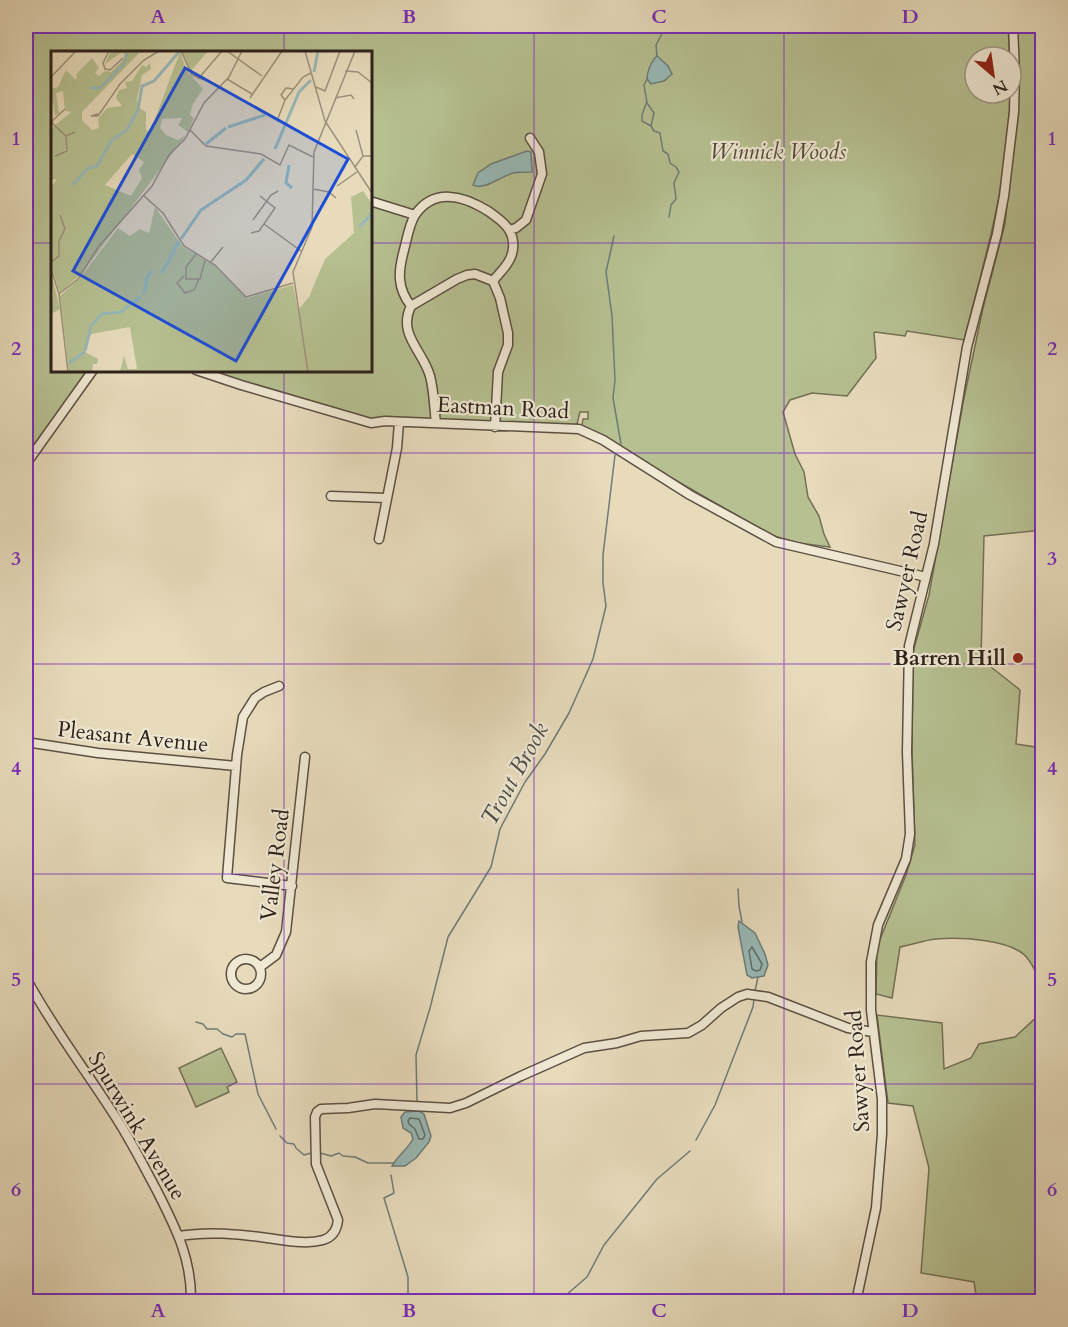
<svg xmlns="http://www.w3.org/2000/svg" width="1068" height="1327" viewBox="0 0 1068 1327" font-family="Cardo,serif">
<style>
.green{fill:#b6c091;stroke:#727056;stroke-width:1.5}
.water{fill:#98b9b7;stroke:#6d7c79;stroke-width:1.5}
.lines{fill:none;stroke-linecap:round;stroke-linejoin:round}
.shore{stroke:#626d69;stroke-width:1.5}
.stream{stroke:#6d7c79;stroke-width:1.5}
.minor-casing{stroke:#5c5043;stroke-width:11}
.minor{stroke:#efe8d3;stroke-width:8}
.grid{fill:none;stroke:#7b2cbf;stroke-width:1.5;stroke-opacity:0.55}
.poi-dot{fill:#8f2418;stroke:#efe8d3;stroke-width:2}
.labels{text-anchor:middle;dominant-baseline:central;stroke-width:4.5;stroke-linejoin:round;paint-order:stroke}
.park-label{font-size:22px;font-style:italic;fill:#4f4938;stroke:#efe8d3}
.street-label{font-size:22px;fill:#2d211b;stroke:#efe8d3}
.poi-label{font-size:22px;font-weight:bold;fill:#2d211b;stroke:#efe8d3;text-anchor:end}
.water-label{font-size:24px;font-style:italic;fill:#4d4f4a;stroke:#efe8d3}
.inset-river{fill:none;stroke:#98b9b7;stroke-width:3}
.inset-road{fill:none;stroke:#9d917c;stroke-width:1.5}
.view{fill:#1d4ed8;fill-opacity:0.15;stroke:#1d4ed8;stroke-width:3}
.inset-edge{fill:none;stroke:#2d211b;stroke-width:3}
.neatline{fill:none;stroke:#7b2cbf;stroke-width:2}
.grid-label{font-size:20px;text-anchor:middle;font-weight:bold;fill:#7b2cbf}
</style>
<rect width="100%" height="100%" fill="#e7dbbc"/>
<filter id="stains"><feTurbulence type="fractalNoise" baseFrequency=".00333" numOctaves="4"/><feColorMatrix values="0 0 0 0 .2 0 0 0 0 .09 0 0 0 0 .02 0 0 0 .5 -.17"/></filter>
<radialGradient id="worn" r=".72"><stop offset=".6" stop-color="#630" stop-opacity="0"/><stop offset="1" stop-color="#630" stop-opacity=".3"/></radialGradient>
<path class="green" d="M26,26H1008L1010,57H975V93H1011C1009,178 985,259 964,340L907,331L905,336L875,332L874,333L876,358L847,396L812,393L790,400L783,412L795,454L804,472L808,497L819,516L824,534L830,547L798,543L771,535L670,477L604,436L584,427L582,425L583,419H588V412H580L577,424L574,425L373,419L209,371L370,370V52H52V370L89,371L26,455Z
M1017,26H1042V530L984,536L981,659L1020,690L1016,744L1042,748V1301H977L974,1282L921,1273L929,1168L913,1106L888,1103L877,1015L942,1023L944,1069L971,1058L979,1044L1015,1037L1042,1012C1041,994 1040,974 1028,959C1014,939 959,937 936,939C924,940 912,945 900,947L892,998L876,994L877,947L906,875L915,845L912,751L913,652L929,595L963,403L983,308L1005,224L1019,82Z
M221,1048L237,1082L227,1087L229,1092L196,1107L179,1068Z"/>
<path class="water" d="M657,56L668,66L672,74L664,81L651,84L647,79C647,72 651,61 657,56Z
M527,151L531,152L532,172C526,172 519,172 513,173C501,176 484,191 473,185L478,173L491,164Z
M739,921L755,933L765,954L768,965L764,976L752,978L747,975L738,927Z
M419,1111L424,1114L431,1136L429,1142L416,1158L405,1166H392C398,1155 407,1150 413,1139L411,1133L403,1128L401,1117L405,1112Z"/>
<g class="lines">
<path class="shore" d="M752,947L762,964L760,970L756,971L752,969L749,951Z
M410,1118L419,1119L425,1135L423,1139H419L415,1129L409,1124L408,1121Z"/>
<path class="stream" d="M657,56L656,45L666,26
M647,79L644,85L647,103L654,113L651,126L654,131L660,133L663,151L668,154L670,163L676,167L679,172L674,183L676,199L671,205L669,217
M647,101L642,115V121L651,126
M614,236L606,272L612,316L615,380L613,398L621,444
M738,889L739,906L742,922
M755,991L758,977
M196,1022L203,1024L207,1029H217L223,1034L232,1037L236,1034H245L258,1094L276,1129
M417,1102L416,1055L430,1008L448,937L491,867L500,829L525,782L545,754L569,713L593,659L606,606L603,583V555L615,455
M280,1136L287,1143L294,1144L296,1148L304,1155L311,1153
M696,1140L715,1105L753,1007L754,999
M320,1153L331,1156L339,1153L343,1156L355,1157L368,1163H393
M391,1175L394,1193L384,1198L408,1277V1302
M558,1302L587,1277L604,1245L657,1179L690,1151"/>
<defs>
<path id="minor" d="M370,201L415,215
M509,230L516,228L526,220L542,174L539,152L530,138
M411,306C397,288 398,272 404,250C407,239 409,225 415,215C434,187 464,196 488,211C499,219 512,227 513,242C515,259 503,269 493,281
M196,370L241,385L371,423L385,421L579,429L603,440L690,495L776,542L926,577
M436,423C434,407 434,391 430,376C423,351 397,334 411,306L457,279L467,275L475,274L493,281L500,298L508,333V345L498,372L495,427
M26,464L93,370
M331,496L387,498
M379,539L397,448L399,422
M279,686L264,692L255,698L243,717L237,755L227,878L292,886
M26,742L98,753L236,766
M231 974a15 15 0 1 1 30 0a15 15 0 1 1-30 0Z
M260,967L276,955L286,932L305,757
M26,978C51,1025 84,1068 113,1113C129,1137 142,1163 156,1189C175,1227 192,1258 191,1302
M179,1236C208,1231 238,1234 267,1238C284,1240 305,1245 323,1240C333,1237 337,1230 338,1220L316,1164L315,1117L317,1112L321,1109L348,1108L375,1104L450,1108L466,1103L521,1076L584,1048L617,1043L641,1036L688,1033L702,1025L721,1008L738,997L747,994L768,997L848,1028L873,1032
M856,1302L876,1208L882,1134V1099L871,1010V962L878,925L906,859L910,834L907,752L909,646L934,544L967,347L997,234L1004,196L1014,112L1015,72L1013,26"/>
</defs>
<use href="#minor" class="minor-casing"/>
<use href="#minor" class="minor"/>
</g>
<path class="grid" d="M284,26V52M534,26V1302M784,26V1302M26,243H52M370,243H1042M284,370V1302M26,453H1042M26,664H1042M26,874H1042M26,1084H1042"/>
<circle class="poi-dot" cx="1018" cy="658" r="6"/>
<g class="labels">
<g class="park-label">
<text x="778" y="152">Winnick Woods</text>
</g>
<g class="street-label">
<text transform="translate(503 408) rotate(3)">Eastman Road</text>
<text transform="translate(907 571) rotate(-77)">Sawyer Road</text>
<text transform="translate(133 737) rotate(6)">Pleasant Avenue</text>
<text transform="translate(275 865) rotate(-83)">Valley Road</text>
<text transform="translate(858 1071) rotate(-94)">Sawyer Road</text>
<text transform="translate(137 1126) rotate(59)">Spurwink Avenue</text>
</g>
<g class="poi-label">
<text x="1006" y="658">Barren Hill</text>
</g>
<g class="water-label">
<text transform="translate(515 774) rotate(-61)">Trout Brook</text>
</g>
</g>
<g transform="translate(51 51)">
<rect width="321" height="321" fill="#e7dbbc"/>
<path d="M60,0H90L31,61V69L41,79L48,77L47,68L56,57L71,55L65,47L68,39L76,37L74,31L81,30L91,14L95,16L99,12L100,18L91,24L86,48L88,57L95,61V79L99,81L129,1L136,20L152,38L142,53L139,64L143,67L137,81L127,74L131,67L111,68L109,77L115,84L127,89L135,84L31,222L9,242L0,215V136L6,128L0,129V78L20,61L14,60L12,40L5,42L8,62L4,65L0,38L7,36L15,19L25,29L26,22L41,7L48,17L44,22L48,25L54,20L60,21L75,6L71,1L54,13ZM81,103L93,111L88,119L91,127L80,145L54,134ZM130,0H157L139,21ZM312,140L321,153V321H69L73,305L77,318H86L79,276L40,283L34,301L47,308L46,313H42L41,321H18L9,245L29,227L67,177L79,185L89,178L98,182L104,156L132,196L163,214L196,247L242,234L247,259L258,246L274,208L303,182L300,146ZM0,222L9,258L0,263L2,244Z" fill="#b6c091" fill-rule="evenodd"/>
<path class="inset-river" d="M263,21L267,0M39,37H49L72,14L77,0M177,76L214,64M155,93L175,77M224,98L248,41L260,29M238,114L235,132L241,137M22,134L37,117L46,115L60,90L76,79L87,59L91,35L103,30L128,1M308,176L321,163M130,188L150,159L195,129L213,108M111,222L128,190M93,243L96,226L101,220M34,300L40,275L51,263L70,261L89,246M18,312L34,301"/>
<path class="inset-road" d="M58,0L52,12L54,18L59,19L72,7M130,0L141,24L168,35M176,0L211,25M254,0L274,70L321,142M294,20L307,21L321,32M0,26L25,0M147,28L171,0M176,28L201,43M265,36L274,40L289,0M199,47L231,0M284,47L300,44L303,48M234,49L230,44L235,37L243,38M47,63L40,65H47L69,33L93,9L108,0M226,70L234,49L252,26L260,22M0,71L15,85L24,81M0,71L14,58M139,79L155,95L210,103L229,114L238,94L262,106M305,79L312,105M4,105L16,100L15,85M304,116L312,105H321M286,135L306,121M262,138L278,141L285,147M92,144L112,162L133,195L164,214L195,246L242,232M202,169L220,144L227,140M213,173L250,200M200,182L208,180L224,157L209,145M145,203L135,216V228H149L154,209M0,211L8,205V190L14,178L9,164M159,212L172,196M0,218L8,243L17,321M133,225L126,232L134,242L143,239L148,228M8,243L27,228L48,195L101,135L118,104L134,88L153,52L178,26L191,0M257,321L242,221L261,176L263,101L304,0"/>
<path class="view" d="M134,17L297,108L185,310L22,220Z"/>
<rect width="321" height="321" class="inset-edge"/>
</g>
<rect width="1068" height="1327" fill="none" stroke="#e7dbbc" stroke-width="66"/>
<g transform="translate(993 75) rotate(151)"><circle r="28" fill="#efe8d3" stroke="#a19889" stroke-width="1.5"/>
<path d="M0-4.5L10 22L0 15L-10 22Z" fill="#8f2418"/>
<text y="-9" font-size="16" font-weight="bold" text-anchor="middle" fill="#2d211b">N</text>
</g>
<rect x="33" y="33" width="1002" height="1261" class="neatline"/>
<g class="grid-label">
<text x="158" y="23">A</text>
<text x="409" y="23">B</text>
<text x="659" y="23">C</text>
<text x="910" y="23">D</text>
<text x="16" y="145">1</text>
<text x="1052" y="145">1</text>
<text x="16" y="355">2</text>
<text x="1052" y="355">2</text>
<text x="16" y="565">3</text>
<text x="1052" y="565">3</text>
<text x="16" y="775">4</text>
<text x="1052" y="775">4</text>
<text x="16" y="986">5</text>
<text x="1052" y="986">5</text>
<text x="16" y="1196">6</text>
<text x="1052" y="1196">6</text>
<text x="158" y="1317">A</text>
<text x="409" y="1317">B</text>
<text x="659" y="1317">C</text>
<text x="910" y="1317">D</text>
</g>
<rect width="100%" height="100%" filter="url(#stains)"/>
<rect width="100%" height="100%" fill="url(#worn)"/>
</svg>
